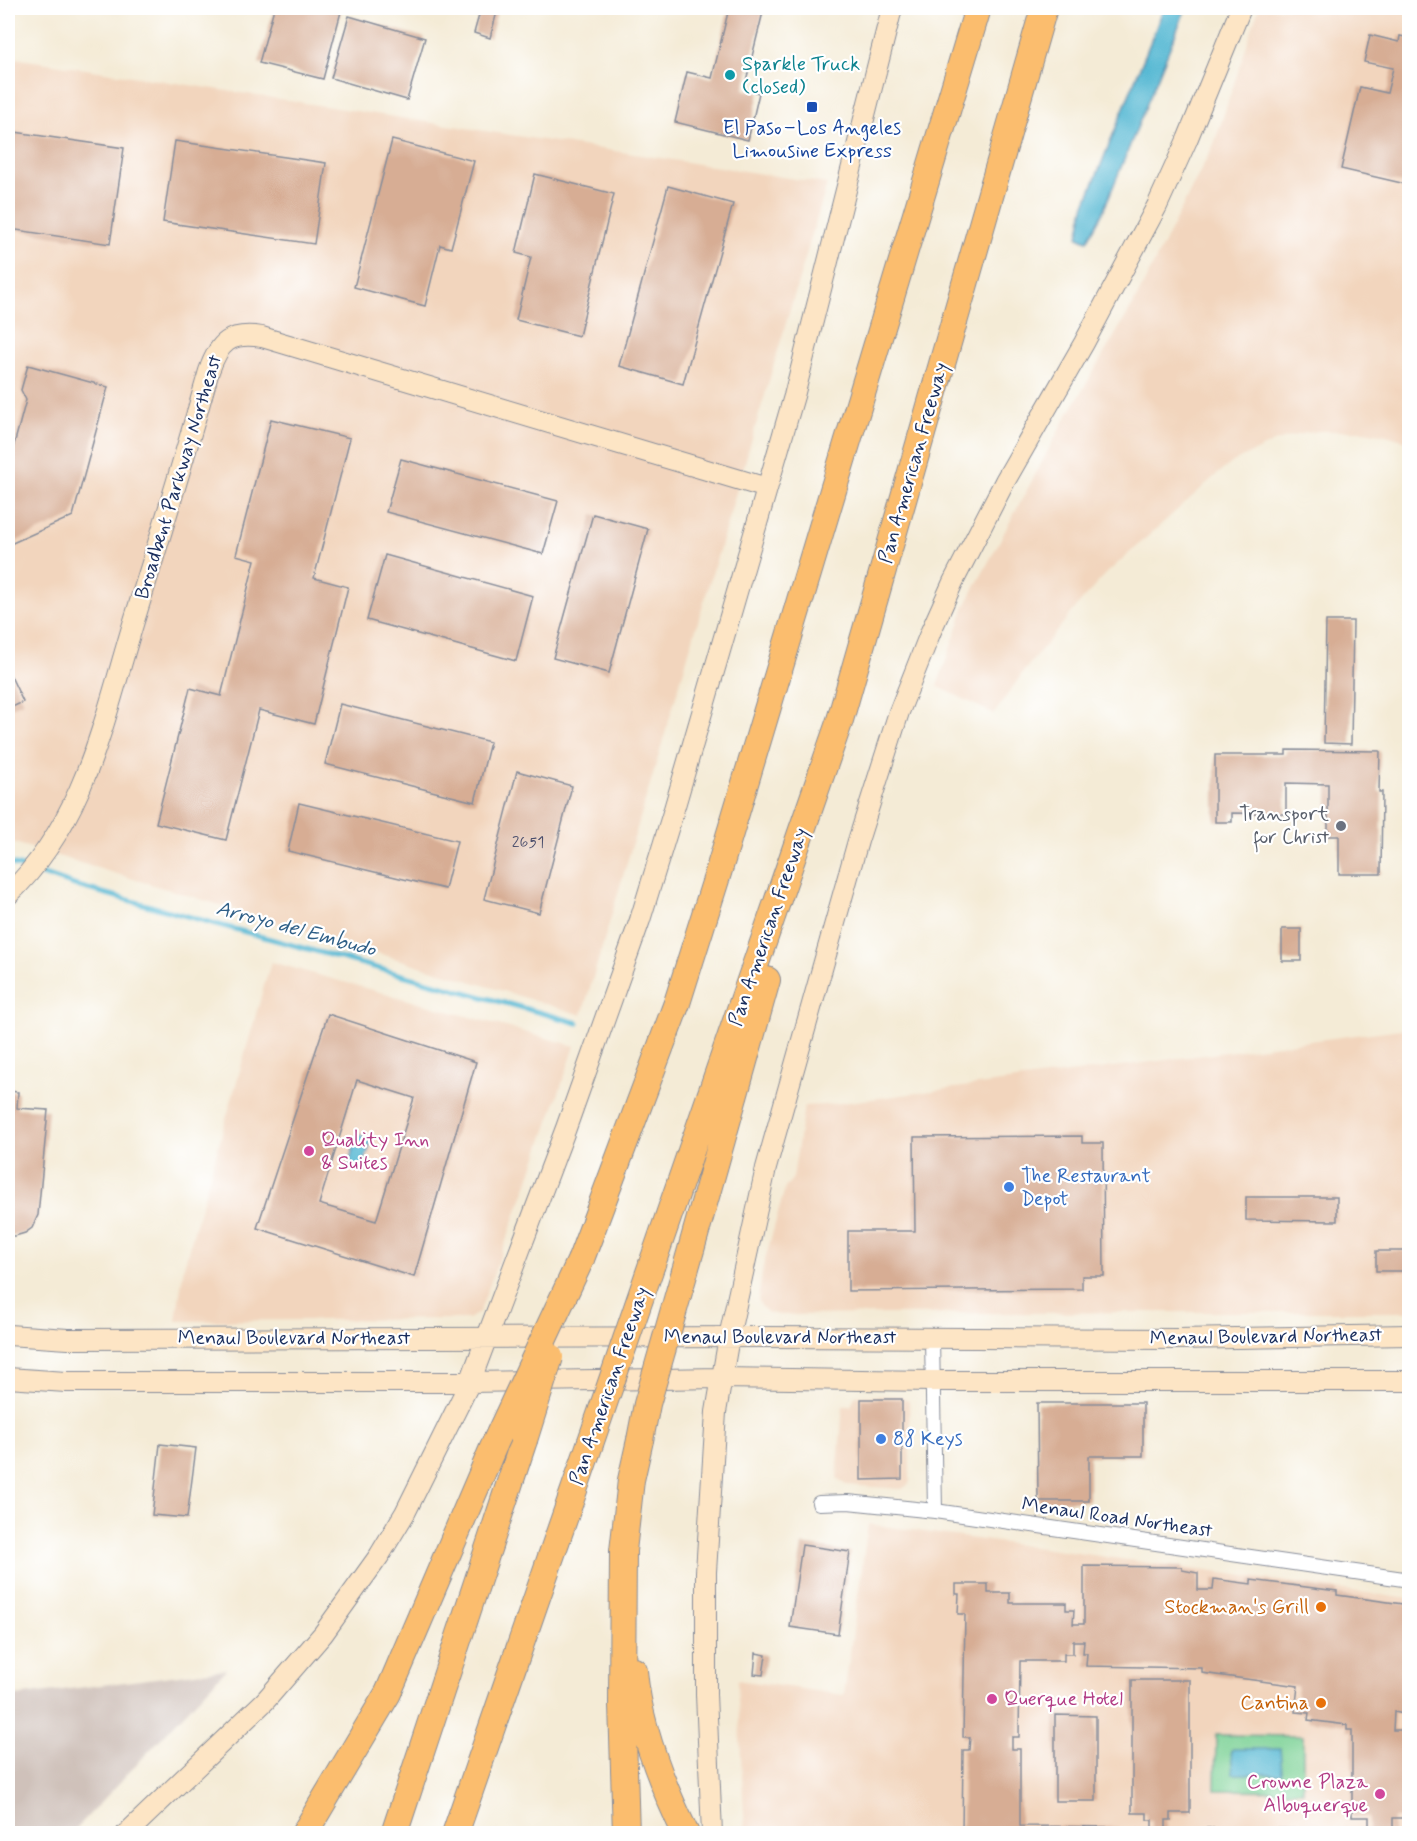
<svg xmlns="http://www.w3.org/2000/svg" width="1417" height="1841" viewBox="0 0 1417 1841" font-family="Mynerve,sans-serif">
<style>
.built{fill:#f2d5bd}
.industrial{fill:#cfc1ba}
.green{fill:#7cd195;stroke:#4c807a;stroke-width:1.5}
.water{fill:#55b8d3;stroke:#387498;stroke-width:1.5}
.lines{fill:none;stroke-linecap:round;stroke-linejoin:round}
.stream{stroke:#55b8d3;stroke-width:5}
.building{fill:#d7ad94;fill-rule:evenodd}
.street-casing{stroke:#888d9a;stroke-width:16}
.secondary-casing{stroke:#888d9a;stroke-width:22}
.highway-casing{stroke:#888d9a;stroke-width:28}
.street{stroke:#fff;stroke-width:14}
.secondary{stroke:#fde5c5;stroke-width:20}
.highway{stroke:#fbbd6e;stroke-width:26}
.highway-bridge-casing{stroke:#888d9a;stroke-width:28;stroke-linecap:butt}
.highway-bridge{stroke:#fbbd6e;stroke-width:26}
.culture-dot{fill:#0f9aa8;stroke:#fff;stroke-width:2}
.transit-dot{fill:#1a4fb4;stroke:#fff;stroke-width:2}
.worship-dot{fill:#6b7280;stroke:#fff;stroke-width:2}
.hotel-dot{fill:#d1479c;stroke:#fff;stroke-width:2}
.shop-dot{fill:#3f7fe0;stroke:#fff;stroke-width:2}
.food-dot{fill:#e8710a;stroke:#fff;stroke-width:2}
.labels{text-anchor:middle;dominant-baseline:central;stroke-width:4.5;stroke-linejoin:round;paint-order:stroke}
.number-label{font-size:16px;fill:#4a4e6c}
.culture-label{font-size:20px;fill:#0d838f;stroke:#fff;text-anchor:start}
.transit-label{font-size:20px;fill:#164399;stroke:#fff}
.street-label{font-size:20px;fill:#1b2f5e;stroke:#fff}
.worship-label{font-size:20px;fill:#5b616d;stroke:#fff;text-anchor:end}
.hotel-label{font-size:20px;fill:#b23c85;stroke:#fff;text-anchor:start}
.shop-label{font-size:20px;fill:#366cbe;stroke:#fff;text-anchor:start}
.food-label{font-size:20px;fill:#c56008;stroke:#fff;text-anchor:end}
.water-label{font-size:21px;font-style:italic;fill:#2f5f87;stroke:#fff}
</style>
<rect width="100%" height="100%" fill="#fff"/>
<filter id="ink" filterUnits="userSpaceOnUse"><feTurbulence type="fractalNoise" baseFrequency=".0167" numOctaves="2"/><feDisplacementMap in="SourceGraphic" scale="12" xChannelSelector="R" yChannelSelector="G"/><feConvolveMatrix kernelMatrix="1 2 1 2 8 2 1 2 1" color-interpolation-filters="sRGB"/></filter>
<filter id="wash" filterUnits="userSpaceOnUse"><feTurbulence type="fractalNoise" baseFrequency=".008" numOctaves="4" result="noise"/><feDisplacementMap in="SourceGraphic" scale="24" xChannelSelector="R" yChannelSelector="G"/><feGaussianBlur stdDeviation="1.35" result="paint"/><feColorMatrix in="noise" values="0 0 0 0 0 0 0 0 0 0 0 0 0 0 0 0 0 1.4 0 .05"/><feComposite in="paint" operator="in"/></filter>
<g filter="url(#wash)">
<rect width="100%" height="100%" fill="#f4ebd6"/>
<path class="built" d="M1259,8H1409V442L1386,435L1364,431H1318L1296,435L1274,442L1233,462L1215,476L1107,573L1083,599L1024,671L994,714L937,686L965,606L1060,428L1134,303L1214,144Z
M8,57L827,184L582,1015L8,841Z
M271,962L575,1046L528,1182L479,1313L468,1319L176,1321L184,1266Z
M1409,1028V1312H1139L780,1315L768,1313L761,1306L758,1299L763,1267L785,1188L793,1178L804,1106L826,1105Z
M855,1396H900L909,1401L910,1480L909,1484L902,1489L846,1485L837,1478L843,1406H851Z
M868,1524L1409,1599V1833H745L737,1680L844,1695Z"/>
<path class="industrial" d="M226,1669L72,1833H8V1697Z"/>
<path class="green" d="M1216,1735L1303,1736V1791L1215,1790Z"/>
<path class="water" d="M1164,8H1186L1102,214L1087,241L1078,237L1084,207Z
M361,1135L369,1138L371,1142L363,1167L359,1170L351,1167L349,1163L356,1138Z
M1233,1749H1280L1282,1772L1280,1774H1233L1231,1751Z"/>
<g class="lines">
<path class="stream" d="M8,863L25,868
M36,872L77,886L578,1023"/>
</g>
<g id="blocks">
<path class="building" d="M274,8H342L323,79L259,63Z
M481,8H498L490,38L474,33Z
M729,8H764L744,89L759,93L748,140L675,122L687,72L712,78Z
M349,16L425,38L407,100L331,78Z
M1370,35L1399,42L1400,36L1410,38V185L1341,169L1360,87L1387,93L1393,68L1364,62Z
M8,131L124,148L110,244L10,229L8,235Z
M392,140L474,161L451,248L440,245L425,306L354,287Z
M175,141L326,163L314,244L163,222Z
M535,174L614,194L579,336L516,320L531,257L516,253Z
M668,186L733,204L683,384L619,366Z
M28,365L108,387L73,516L8,545V467L26,400L21,390Z
M271,419L350,438L314,578L348,587L314,724L259,710L226,840L156,823L190,688L221,696L255,560L236,555Z
M401,459L558,501L543,554L386,512Z
M593,514L648,529L609,673L553,658Z
M385,555L533,596L516,661L367,620Z
M1326,621H1353L1351,744L1324,743Z
M8,670L23,702L8,709Z
M340,704L490,742L475,802L325,764Z
M1286,750L1380,751L1379,792H1382L1381,874H1339V836H1328V784L1286,783V814L1232,813V822H1215V755H1286Z
M517,771L572,786L539,913L484,899Z
M299,803L457,841L445,889L288,851Z
M1282,929H1301V961H1282Z
M328,1014L476,1062L414,1277L257,1228ZM357,1080L414,1098L376,1221L319,1204Z
M8,1091L18,1092L17,1108L48,1110L38,1215L32,1228L25,1233L15,1236H8Z
M1082,1136V1143H1103L1104,1276H1082V1289L848,1291V1231H915L914,1137Z
M1246,1197H1337V1221L1246,1220Z
M1376,1251H1410V1271H1376Z
M861,1399H902V1479L861,1480Z
M1037,1403H1143V1456H1089V1501H1038Z
M160,1444L196,1448L187,1518L152,1515Z
M802,1545L850,1552L838,1634L790,1627Z
M1084,1566L1182,1567V1570L1198,1573V1590H1213L1214,1579L1251,1584V1580L1337,1591V1595L1410,1605V1695H1406L1404,1714L1394,1712L1393,1730H1410L1408,1818H1393V1834H1369V1817H1352V1730H1347V1725L1308,1720L1309,1713L1295,1712L1298,1686L1202,1673V1668L1086,1666L1087,1653H1083L1084,1641H1073V1654H1064V1661H1020L1019,1737H1012V1749H1020V1826L1119,1827V1834H962L963,1750H969L970,1737H963L965,1614H958L959,1594H956V1584H988V1593H1010V1603H1066V1610H1074L1073,1624H1084Z
M756,1653L766,1655L763,1675L754,1674Z
M1132,1680H1190V1813H1171V1820H1166V1834H1152V1820H1147V1813H1132Z
M1055,1715L1096,1716V1801H1055Z
M1204,1828L1337,1829V1834H1204Z"/>
</g>
</g>
<g filter="url(#ink)">
<use href="#blocks" fill-opacity="0" stroke="#888d9a" stroke-width="1.5"/>
<g class="lines">
<defs>
<path id="street" d="M932,1338L935,1511
M819,1503L848,1502L935,1511L1410,1580"/>
<path id="secondary" d="M8,895C85,822 104,719 134,621C160,538 185,455 209,371C219,342 230,332 262,337L767,488
M8,1335L68,1339L766,1337L1177,1339L1410,1335
M8,1378L66,1382H470L721,1378L932,1381H1410
M126,1834L265,1701L323,1634L379,1556L405,1513L470,1382L566,1128L640,920L672,816L794,396L892,8
M712,1834L706,1694V1572L716,1412L729,1337L766,1168L858,841L899,712L931,631L953,582L1005,481L1084,343L1157,206L1187,140L1241,8"/>
<path id="highway" d="M581,1259L677,1003L718,873L978,8
M652,1264L840,720L1044,8
M685,1271L767,980
M634,1671C639,1727 661,1783 686,1834
M304,1834L388,1693L495,1443
M394,1834L524,1440
M455,1834L590,1444
M626,1834L622,1704L623,1551L631,1480L640,1440"/>
</defs>
<use href="#street" class="street-casing"/>
<use href="#secondary" class="secondary-casing"/>
<use href="#highway" class="highway-casing"/>
<use href="#street" class="street"/>
<use href="#secondary" class="secondary"/>
<use href="#highway" class="highway"/>
<defs>
<path id="highway-bridge" d="M524,1440L550,1357
M640,1440L647,1404L685,1271
M495,1443L581,1259
M590,1444L652,1264"/>
</defs>
<use href="#highway-bridge" class="highway-bridge-casing"/>
<use href="#highway-bridge" class="highway-bridge"/>
</g>
</g>
<circle class="culture-dot" cx="730" cy="75" r="6"/>
<rect class="transit-dot" x="806" y="101" width="12" height="12" rx="3"/>
<circle class="worship-dot" cx="1341" cy="826" r="6"/>
<g class="hotel-dot">
<circle cx="309" cy="1151" r="6"/>
<circle cx="992" cy="1699" r="6"/>
<circle cx="1380" cy="1794" r="6"/>
</g>
<g class="shop-dot">
<circle cx="1009" cy="1187" r="6"/>
<circle cx="881" cy="1439" r="6"/>
</g>
<g class="food-dot">
<circle cx="1321" cy="1607" r="6"/>
<circle cx="1321" cy="1703" r="6"/>
</g>
<g class="labels">
<g class="number-label">
<text x="528" y="842">2651</text>
</g>
<g class="culture-label">
<text x="742" y="64">Sparkle Truck<tspan x="742" dy="23">(closed)</tspan></text>
</g>
<g class="transit-label">
<text x="812" y="128">El Paso–Los Angeles<tspan x="812" dy="23">Limousine Express</tspan></text>
</g>
<g class="street-label">
<text transform="translate(914 463) rotate(-74)">Pan American Freeway</text>
<text transform="translate(179 477) rotate(-73)">Broadbent Parkway Northeast</text>
<text transform="translate(769 927) rotate(-71)">Pan American Freeway</text>
<text x="780" y="1337">Menaul Boulevard Northeast</text>
<text transform="translate(1266 1337) rotate(-1)">Menaul Boulevard Northeast</text>
<text x="294" y="1338">Menaul Boulevard Northeast</text>
<text transform="translate(610 1386) rotate(-71)">Pan American Freeway</text>
<text transform="translate(1117 1518) rotate(8)">Menaul Road Northeast</text>
</g>
<g class="worship-label">
<text x="1329" y="814">Transport<tspan x="1329" dy="23">for Christ</tspan></text>
</g>
<g class="hotel-label">
<text x="321" y="1140">Quality Inn<tspan x="321" dy="23">&amp; Suites</tspan></text>
<text x="1004" y="1699">Querque Hotel</text>
<text x="1368" y="1782" text-anchor="end">Crowne Plaza<tspan x="1368" dy="23">Albuquerque</tspan></text>
</g>
<g class="shop-label">
<text x="1021" y="1176">The Restaurant<tspan x="1021" dy="23">Depot</tspan></text>
<text x="893" y="1439">88 Keys</text>
</g>
<g class="food-label">
<text x="1309" y="1607">Stockman's Grill</text>
<text x="1309" y="1703">Cantina</text>
</g>
<g class="water-label">
<text transform="translate(296 929) rotate(15)">Arroyo del Embudo</text>
</g>
</g>
<rect width="1417" height="1841" fill="none" stroke="#fff" stroke-width="30"/>
</svg>
